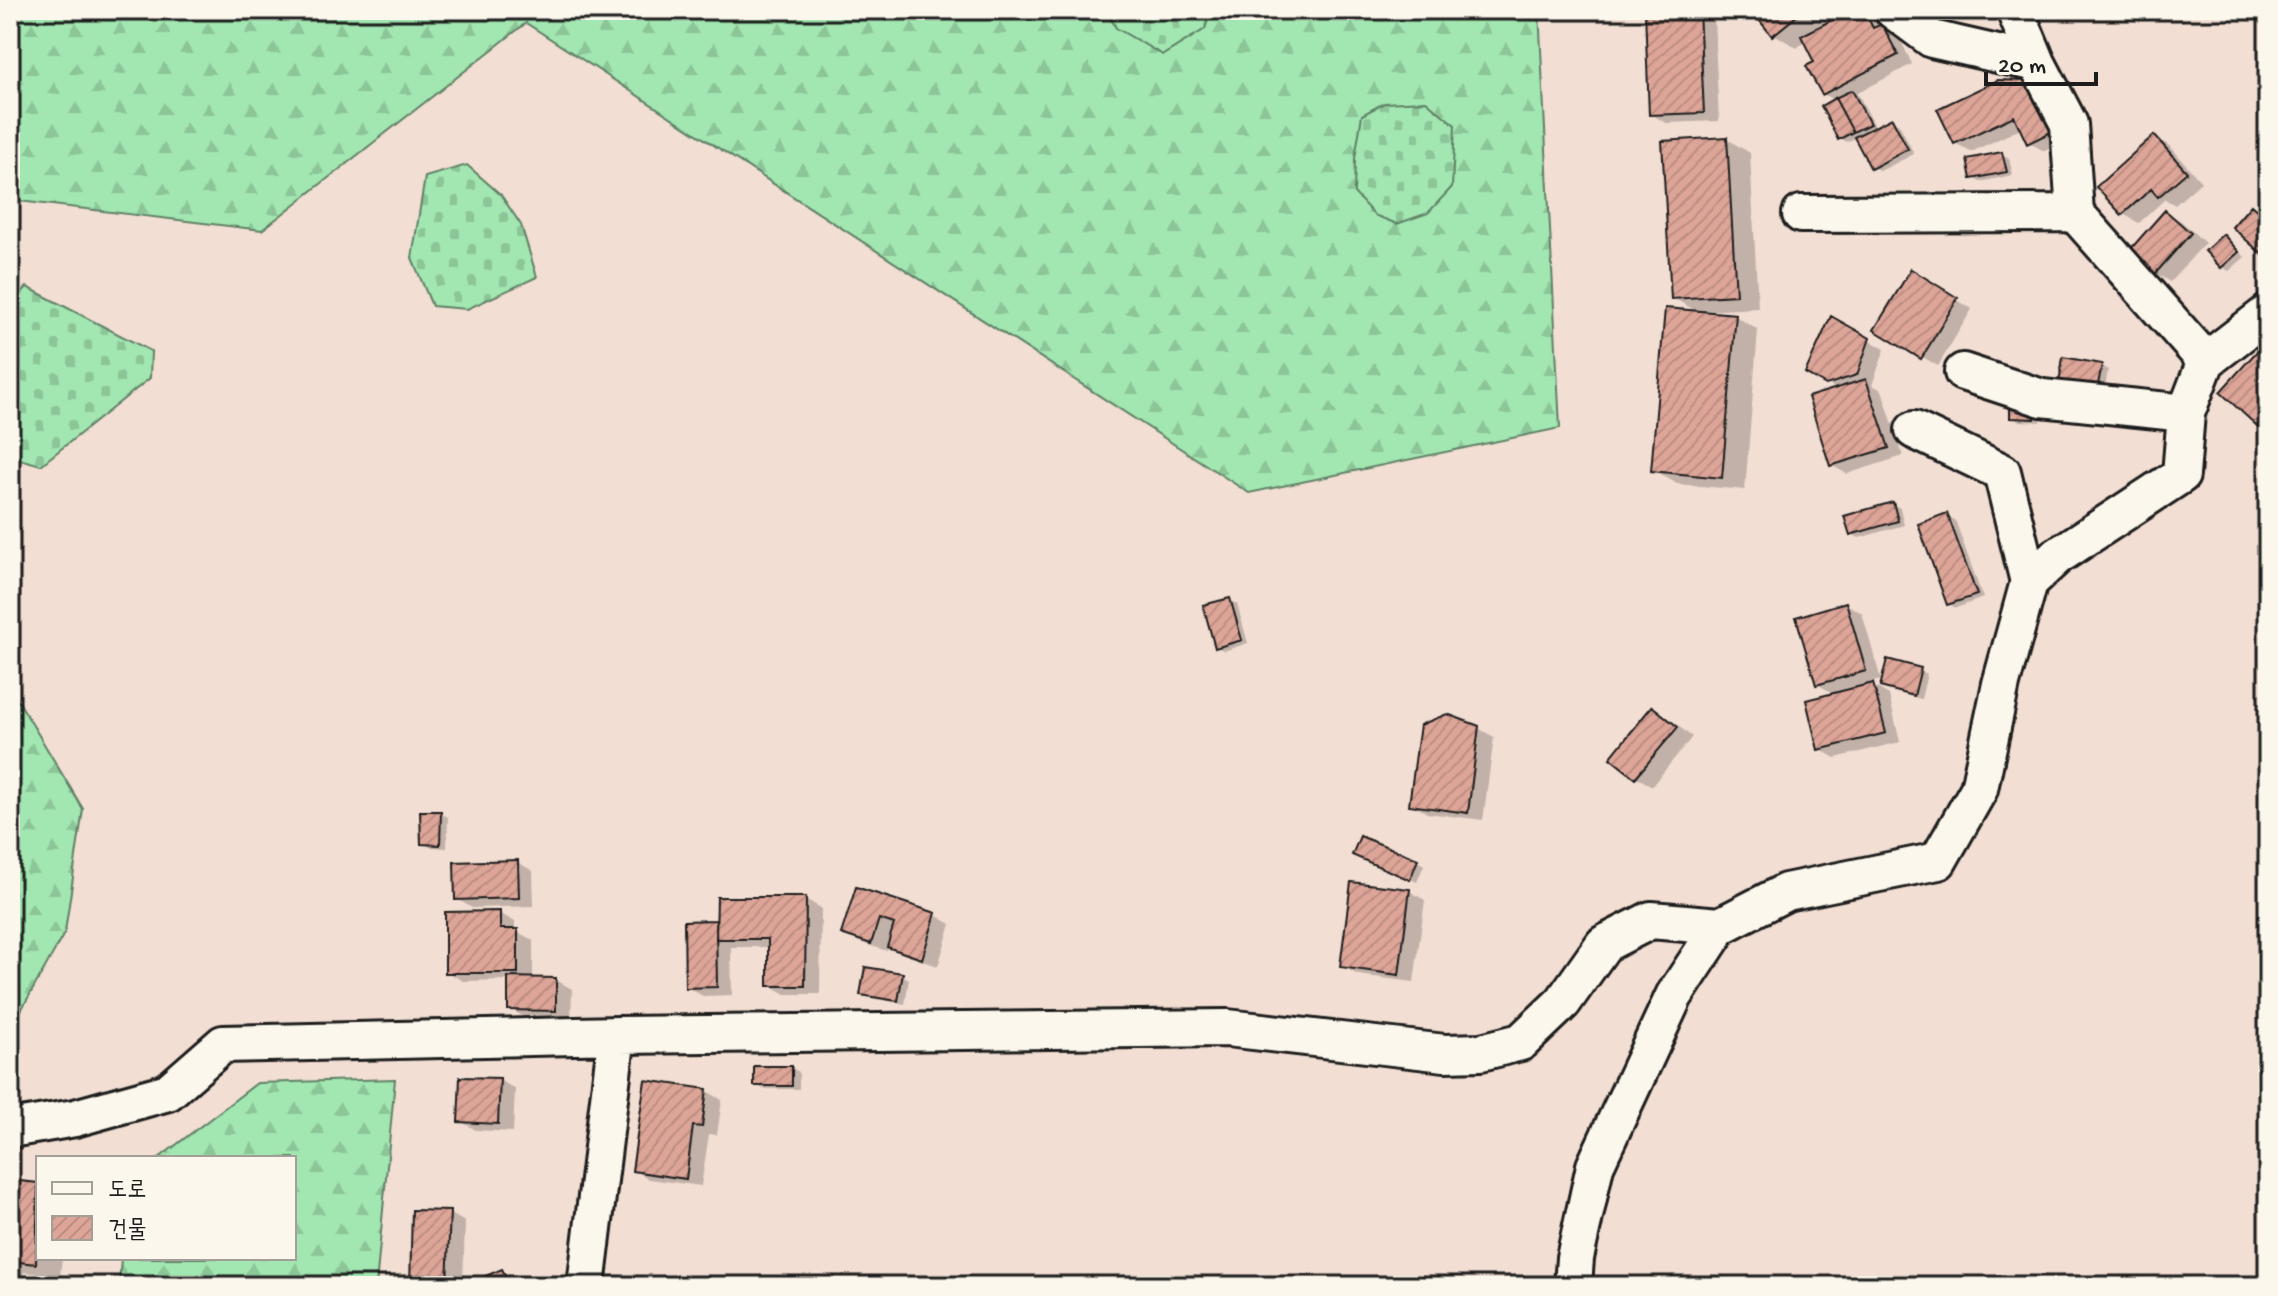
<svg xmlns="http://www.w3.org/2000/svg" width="2278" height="1296" viewBox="0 0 2278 1296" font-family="'Gochi Hand','Poor Story',sans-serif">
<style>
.forest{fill:url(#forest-firs);stroke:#5f8166;stroke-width:2}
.cemetery{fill:url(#cemetery-stones);stroke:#5f8166;stroke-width:2}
.shadow{fill:#0003}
.building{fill:url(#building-hatch);stroke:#1c1c1c;stroke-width:2}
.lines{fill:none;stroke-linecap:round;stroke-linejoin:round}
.minor-casing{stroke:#1c1c1c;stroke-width:42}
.minor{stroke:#fbf7ec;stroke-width:36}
</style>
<defs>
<pattern id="forest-firs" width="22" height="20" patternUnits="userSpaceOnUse" patternTransform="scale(2)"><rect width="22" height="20" fill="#a2e6b1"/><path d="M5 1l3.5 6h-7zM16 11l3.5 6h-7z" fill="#8bc598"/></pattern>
<pattern id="cemetery-stones" width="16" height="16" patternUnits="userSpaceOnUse" patternTransform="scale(2)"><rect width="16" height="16" fill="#a2e6b1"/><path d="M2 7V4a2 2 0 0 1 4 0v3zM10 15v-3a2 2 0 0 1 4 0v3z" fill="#8bc598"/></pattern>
<pattern id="building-hatch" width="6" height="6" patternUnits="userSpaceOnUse" patternTransform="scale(2)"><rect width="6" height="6" fill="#dda598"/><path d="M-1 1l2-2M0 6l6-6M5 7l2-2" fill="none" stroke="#bd8d82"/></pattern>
</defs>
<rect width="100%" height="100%" fill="#f2ded3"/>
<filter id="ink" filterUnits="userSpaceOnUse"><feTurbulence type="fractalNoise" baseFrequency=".0125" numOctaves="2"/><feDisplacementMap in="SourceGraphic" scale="16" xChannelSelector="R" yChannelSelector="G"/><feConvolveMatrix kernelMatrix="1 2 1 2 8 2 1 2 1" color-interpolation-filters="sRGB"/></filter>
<g filter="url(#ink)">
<path class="forest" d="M10,10H1539L1560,428L1249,493L526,23L262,230L19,201L10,207Z
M10,687L83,809L65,932L10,1030Z
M395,1079L376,1286H119L121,1258H294V1158H159L257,1083Z"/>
<path class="cemetery" d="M1106,10H1211L1205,29L1163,55L1116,28Z
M1426,101L1455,125L1452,187L1428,213L1397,224L1374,215L1354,193L1355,158L1362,115L1384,103Z
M467,165L501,195L521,225L537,277L467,309L432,306L412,258L425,177Z
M27,287L151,351L150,378L41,465L15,458L10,450V305Z"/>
<path class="shadow" d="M1666,10H1701L1714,18L1719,121L1666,123L1651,114Z
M1754,10H1840L1841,12L1829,21L1831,23L1855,10H1866L1876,16L1882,26L1898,35L1912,64L1856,94L1859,96L1876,128L1892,120L1899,124L1914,154L1880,171L1873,167L1857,137L1847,142L1840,138L1835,101L1823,94L1817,63L1805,41L1797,48L1774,34Z
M2026,83L2065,141L2044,151L2028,142L2022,128L1971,152L1955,143Z
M2154,137L2170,146L2201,182L2175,205L2165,199L2139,223L2123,214Z
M1727,139L1750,153L1758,308L1702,311V313L1735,316L1758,330L1745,490L1677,484L1654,470L1700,313L1673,298Z
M2002,154L2009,158L2013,175L1980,182L1973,178Z
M2165,212L2181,221L2205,243L2170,282L2155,273Z
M2223,237L2230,241L2245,257L2229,271L2222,267Z
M1911,272L1972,309L1938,366L1877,330Z
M1832,319L1885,349L1872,385L1882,390L1903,456L1847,474L1831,465L1838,390L1808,372Z
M2101,366L2108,370L2104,393L2068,387Z
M2042,412L2041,422L2019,421L2012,417Z
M1892,504L1900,508L1904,525L1859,538L1852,534Z
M1947,516L1955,520L1983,598L1956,608L1948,604Z
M1229,600L1237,604L1248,643L1224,651L1217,646Z
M1846,604L1862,613L1881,680L1869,683L1889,695L1900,742L1835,758L1819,749L1836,695L1817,684Z
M1888,662L1920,670L1927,674L1921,699L1881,688Z
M1653,709L1668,718L1692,737L1652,786L1636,777L1613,757Z
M1478,728L1494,737L1483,820L1427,813L1412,804Z
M440,813L448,817L447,848L430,847L423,843Z
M1362,858L1417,861L1424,865L1417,882Z
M517,862L533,871L534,906L472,908L457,899Z
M858,889L935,915L951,924L938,966L905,955L889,946L887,951L859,942L843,933Z
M1409,891L1425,900L1414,982L1358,975L1342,966Z
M805,899L821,908L820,994H786L770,985V947H731L732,995L703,996L687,987L686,923L718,922Z
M499,913L515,922V931L533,940V980H556L572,989L571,1019L526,1018L510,1009V980L463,981L447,972Z
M902,975L909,979L905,1004L870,998L863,994Z
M792,1068L799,1072V1089H763L756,1085Z
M499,1080L515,1089L513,1132L476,1130L460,1121Z
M707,1091L722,1100L717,1135L709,1134L701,1186L649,1179L634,1170Z
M10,1182L38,1186V1258H62L60,1276L24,1272L22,1286H10Z
M449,1213L465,1222L463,1286H414Z
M502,1271L509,1275L514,1286H467Z"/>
<path class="building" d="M1645,10H1699L1704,113L1649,115Z
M1751,10H1804L1772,36Z
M1851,10H1864L1873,28L1882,24L1898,55L1822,95L1806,66L1814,62L1801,36Z
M1998,80L2027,81L2051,132L2027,144L2014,116L1954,144L1937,109Z
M1852,90L1870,124L1853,132L1835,98Z
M1835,98L1853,132L1838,140L1821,106Z
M1892,118L1908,149L1871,169L1854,137Z
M2154,135L2187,172L2158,197L2151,189L2122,215L2096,187Z
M1727,137L1736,295L1671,299L1662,141Z
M2002,152L2007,172L1971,179L1967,159Z
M2251,205L2268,220V254L2265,257L2232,227Z
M2165,210L2191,233L2154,275L2128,252Z
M2223,234L2239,252L2221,268L2205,251Z
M1911,269L1958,298L1921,359L1874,330Z
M1665,308L1736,314L1722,478L1651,471Z
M1831,316L1870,338L1857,375L1826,385L1805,373Z
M2268,339V436L2220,392Z
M2063,357L2102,364L2097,390L2059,383Z
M1866,379L1889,448L1830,466L1808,397Z
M2010,404L2035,405V419L2010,418Z
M1893,502L1898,521L1850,535L1844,516Z
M1947,513L1977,595L1947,605L1918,524Z
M1230,598L1242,640L1215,648L1203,605Z
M1846,602L1866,671L1816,685L1796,617Z
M1887,659L1921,668L1914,696L1880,687Z
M1873,683L1886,733L1818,750L1806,700Z
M1652,706L1678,727L1635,778L1610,758Z
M1447,714L1479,726L1468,813L1409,805L1420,725Z
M420,811H441L440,845L421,844Z
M1360,836L1418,859L1410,880L1352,855Z
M518,860L519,898L455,900L454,862Z
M1351,882L1410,889L1399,975L1340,967Z
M856,887L936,913L922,959L887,947L894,924L879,919L871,944L841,934Z
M717,897H806L805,986H768V939H716Z
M500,911V929H518V973H445V912Z
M716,920L717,987L685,988L684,921Z
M865,967L903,973L898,1001L860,995Z
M508,977L556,978V1011L508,1010Z
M754,1066H792V1086H754Z
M460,1077L500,1078L498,1124L458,1122Z
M645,1080L707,1089L702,1127L693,1126L686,1179L632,1171Z
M10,1180L38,1183L36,1264L10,1261Z
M412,1210L450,1211L447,1286H410Z
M502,1269L510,1286H462Z"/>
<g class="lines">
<defs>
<path id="minor" d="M1893,10L1932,39L2037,63L2069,124L2075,213L2206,361
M2015,10L2037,63
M1801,214L2075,213
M1963,372L2042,398L2186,413
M1914,430L2002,472L2029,582
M619,1035L1227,1028L1445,1053L1481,1052L1521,1042L1563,1002L1604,944L1651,920L1720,926
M10,1129L75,1118L168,1092L223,1044L619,1035L615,1050L586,1286
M1573,1286L1575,1258L1595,1166L1674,996L1720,926L1786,892L1938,861L1979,789L2001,684L2029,582L2056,557L2181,475L2186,413L2206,361L2268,313"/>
</defs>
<use href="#minor" class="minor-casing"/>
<use href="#minor" class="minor"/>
</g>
</g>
<rect width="2278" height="1296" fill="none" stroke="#fbf7ec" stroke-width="40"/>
<rect x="20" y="20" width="2238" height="1256" fill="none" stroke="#1c1c1c" stroke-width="3" filter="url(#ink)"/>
<rect x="36" y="1156" width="260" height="104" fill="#fbf7ec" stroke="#a29f99" stroke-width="2"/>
<rect x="52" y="1182" width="40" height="12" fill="#fbf7ec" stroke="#a29f99" stroke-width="2"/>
<text x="108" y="1196" font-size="24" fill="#1c1c1c">도로</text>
<rect x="52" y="1216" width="40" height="24" fill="url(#building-hatch)" stroke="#a29f99" stroke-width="2"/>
<text x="108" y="1236" font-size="24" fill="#1c1c1c">건물</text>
<path d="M1986 72v12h110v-12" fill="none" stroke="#1c1c1c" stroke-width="4"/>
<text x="1998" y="72" font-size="24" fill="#1c1c1c" stroke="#fbf7ec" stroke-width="6" paint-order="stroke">20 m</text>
</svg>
